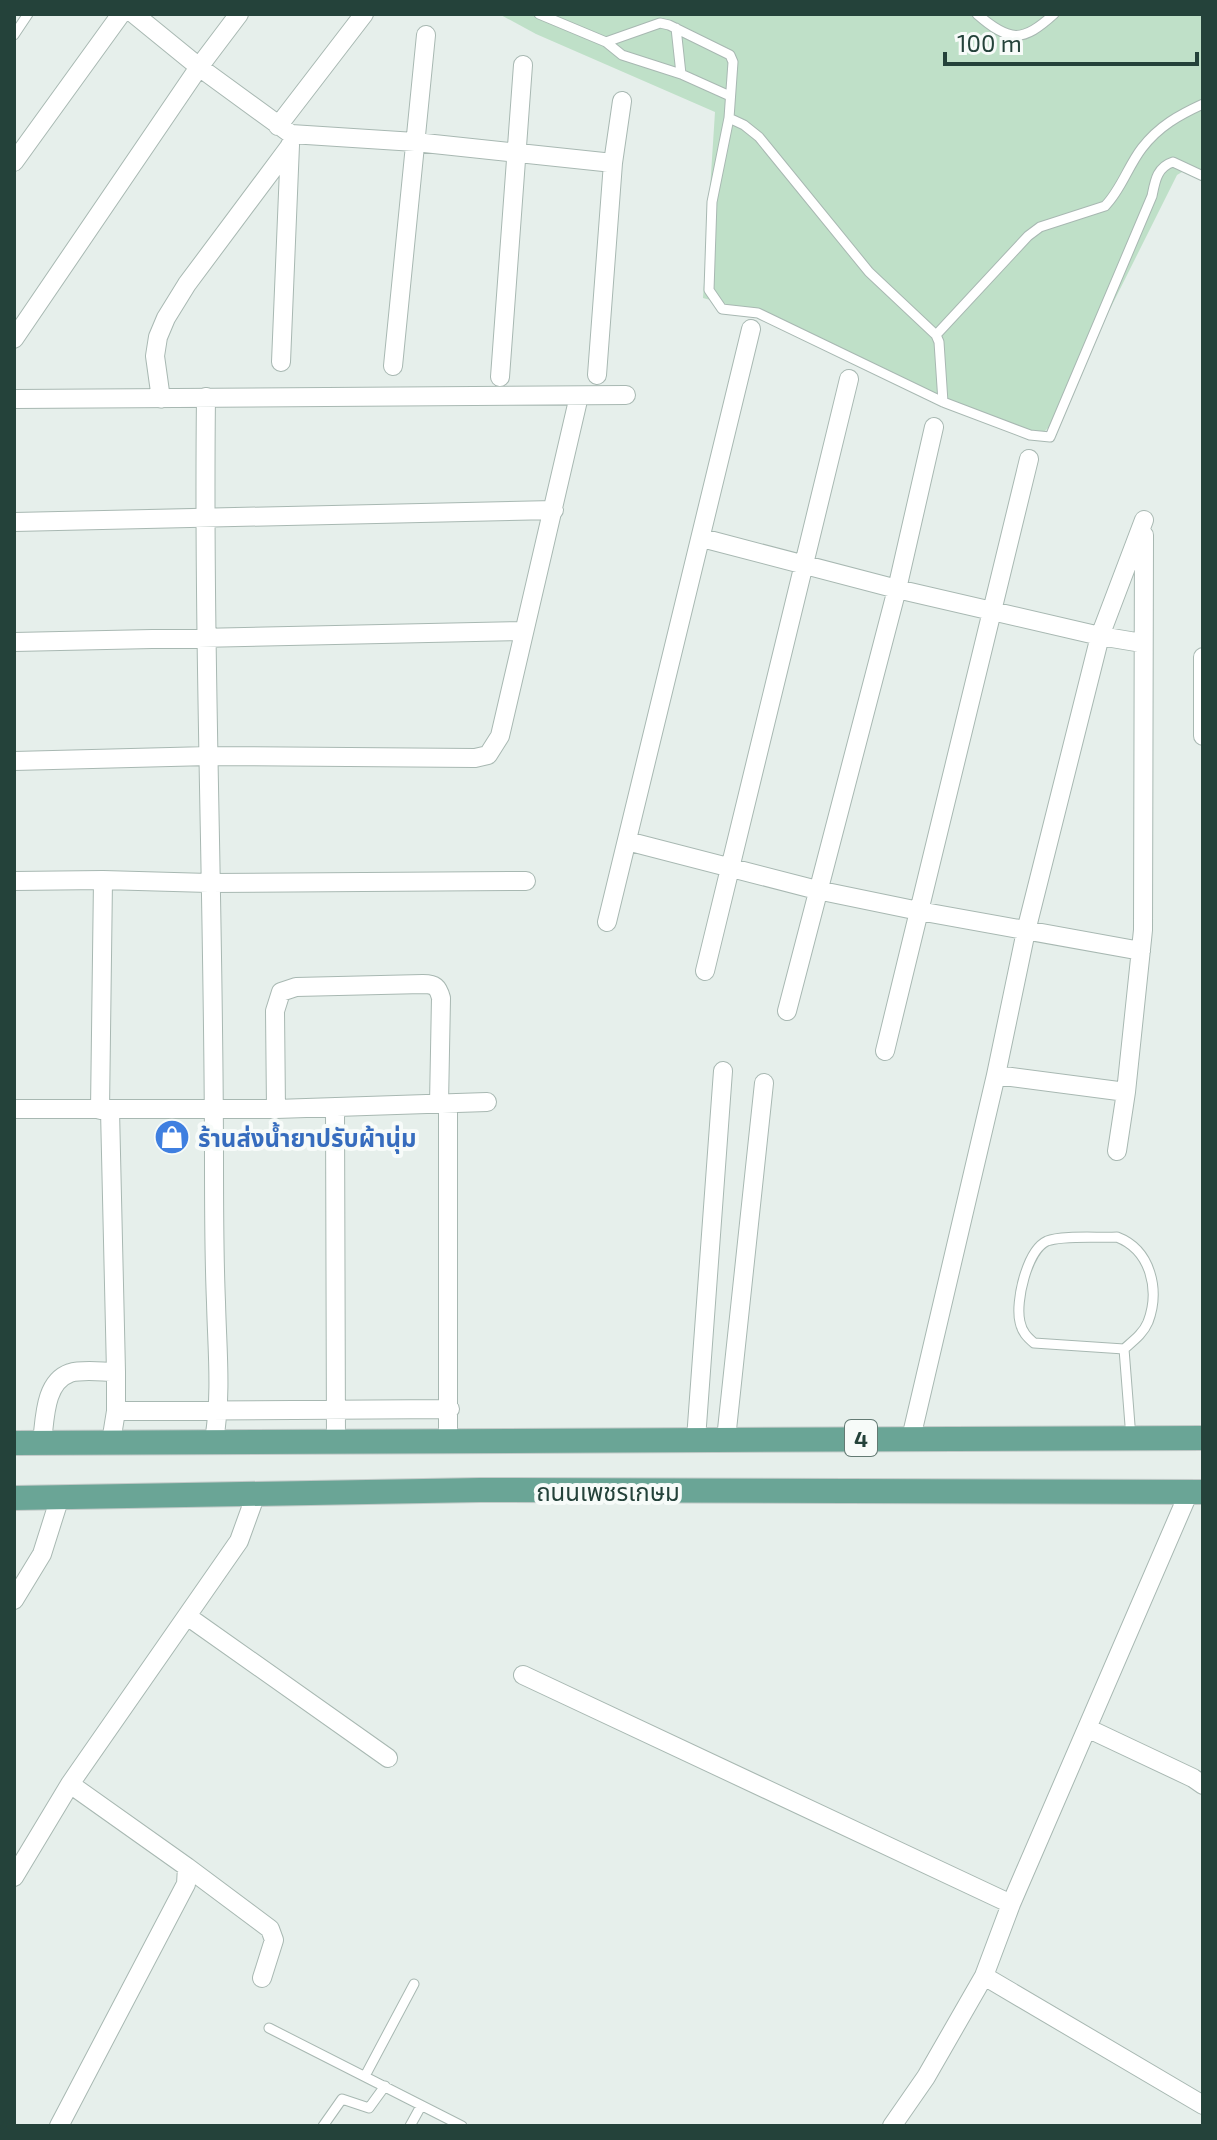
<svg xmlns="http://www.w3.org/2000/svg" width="1217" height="2140" viewBox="0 0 1217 2140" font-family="'Exo 2','Noto Sans Thai',sans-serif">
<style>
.green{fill:#bfe0c8}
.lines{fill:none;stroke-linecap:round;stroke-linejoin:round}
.service-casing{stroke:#a8b8b2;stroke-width:11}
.minor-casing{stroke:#a8b8b2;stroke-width:20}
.primary-casing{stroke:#c2cac8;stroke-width:26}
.service{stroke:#fff;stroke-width:9}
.minor{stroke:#fff;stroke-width:18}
.primary{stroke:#6aa596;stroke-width:24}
.labels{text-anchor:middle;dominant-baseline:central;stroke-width:8;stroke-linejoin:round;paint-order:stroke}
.shield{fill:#f7fbf9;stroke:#637a73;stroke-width:2}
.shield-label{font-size:22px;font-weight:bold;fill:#24423a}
.shop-label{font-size:24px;font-weight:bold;fill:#366cbe;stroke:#f7fbf9;text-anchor:start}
.street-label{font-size:24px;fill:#24423a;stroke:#f7fbf9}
</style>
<rect width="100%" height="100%" fill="#e6efeb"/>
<path class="green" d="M499,14H1203V177L1187,169L1177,175L1053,423L1041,435L920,393L758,313L703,298L715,112L536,34Z"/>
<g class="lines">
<defs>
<path id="service" d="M539,14L606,42L660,23L669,25L730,55L733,62L729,118L712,202L709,290L722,309L758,313L943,402L1030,435L1050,437L1152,196C1155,181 1157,167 1173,162L1203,176
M977,14C1010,43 1023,42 1054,14
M676,28L681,74
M14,35L28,14
M606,42L622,55L681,74L730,96
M729,118L744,125L759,137L869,272L936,335L939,342L943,402
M936,335L1028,236L1040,227L1105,206C1121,190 1128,166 1142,148C1159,126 1179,115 1203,104
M1117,1237C1151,1250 1160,1290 1148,1322C1143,1334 1133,1341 1124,1349L1034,1343C1027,1337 1022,1332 1020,1322C1015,1302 1027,1250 1047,1241C1062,1235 1099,1238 1117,1237Z
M1124,1349L1131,1438
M269,2028L462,2126
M365,2076L414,1984
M323,2126L342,2099L369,2108L385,2086
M410,2126L421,2106"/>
<path id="minor" d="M134,14L199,67L291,134L415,142L613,163
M278,126L364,14
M14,162L121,14
M14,339L199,67L239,14
M281,362L290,145
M393,366L426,35
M597,375L613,163L622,101
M500,377L523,65
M206,397C203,652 214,908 214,1163C214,1209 214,1256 216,1302C217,1348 222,1394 214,1440
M14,399L626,395
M161,399L155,356L158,337L166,318L187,284L290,146
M14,522L554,510
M702,538L897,589L1100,636L1142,643
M14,642L524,631
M1203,657V736
M14,761L209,756L475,758L488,755L500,736L579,396
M627,841L817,890L919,911L1141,951
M14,881L103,880L209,883L526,881
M607,922L751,329
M705,971L849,379
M787,1011L897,589L934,427
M885,1051L1029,459
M996,1075L1126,1092
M448,1103V1440
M335,1107L336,1440
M14,1109H276L487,1102
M276,1109L275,1011L281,992L296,987L423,984C435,984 438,987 441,998L439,1104
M100,1110L103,880
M110,1110L116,1372V1411L111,1442
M1117,1151L1126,1092L1143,930L1144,535
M116,1411L450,1409
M911,1438L996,1075L1026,931L1100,636L1144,520
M696,1439L723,1071
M726,1439L764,1083
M42,1442C45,1420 44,1382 70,1373C83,1369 102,1372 116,1372
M14,1600L42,1554L60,1497
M187,1616L388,1758
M523,1675L1011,1904
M1087,1728L1193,1778L1203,1785
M187,1867L270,1929L274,1940L262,1978
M14,1877L70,1784L239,1541L256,1494
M984,1976L1203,2105
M59,2126L186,1884L187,1867L70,1784
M892,2126L926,2077L984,1976L1011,1904L1189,1492"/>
<path id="primary" d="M14,1443L1203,1438
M14,1498L480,1490L1203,1492"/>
</defs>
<use href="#service" class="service-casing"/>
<use href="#minor" class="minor-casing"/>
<use href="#primary" class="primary-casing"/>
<use href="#service" class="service"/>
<use href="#minor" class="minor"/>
<use href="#primary" class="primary"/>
</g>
<defs>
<symbol id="shop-disc" viewBox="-11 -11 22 22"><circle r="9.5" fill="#3f7fe0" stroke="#f7fbf9"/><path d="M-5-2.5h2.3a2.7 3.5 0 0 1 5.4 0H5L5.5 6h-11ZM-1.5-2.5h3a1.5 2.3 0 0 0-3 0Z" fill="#fff"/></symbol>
</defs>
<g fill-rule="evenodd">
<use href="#shop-disc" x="152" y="1117" width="40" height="40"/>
</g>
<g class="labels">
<rect class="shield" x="845" y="1420" width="32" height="36" rx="6"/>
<g class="shield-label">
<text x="861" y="1438">4</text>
</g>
<g class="shop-label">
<text x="198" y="1137">ร้านส่งน้ำยาปรับผ้านุ่ม</text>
</g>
<g class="street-label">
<text x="608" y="1491">ถนนเพชรเกษม</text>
</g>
</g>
<rect width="1217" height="2140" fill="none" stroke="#24423a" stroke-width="32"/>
<path d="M945 52v12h252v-12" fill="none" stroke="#24423a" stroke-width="4"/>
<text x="957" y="52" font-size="24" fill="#24423a" stroke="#f7fbf9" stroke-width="6" paint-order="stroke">100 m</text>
</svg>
